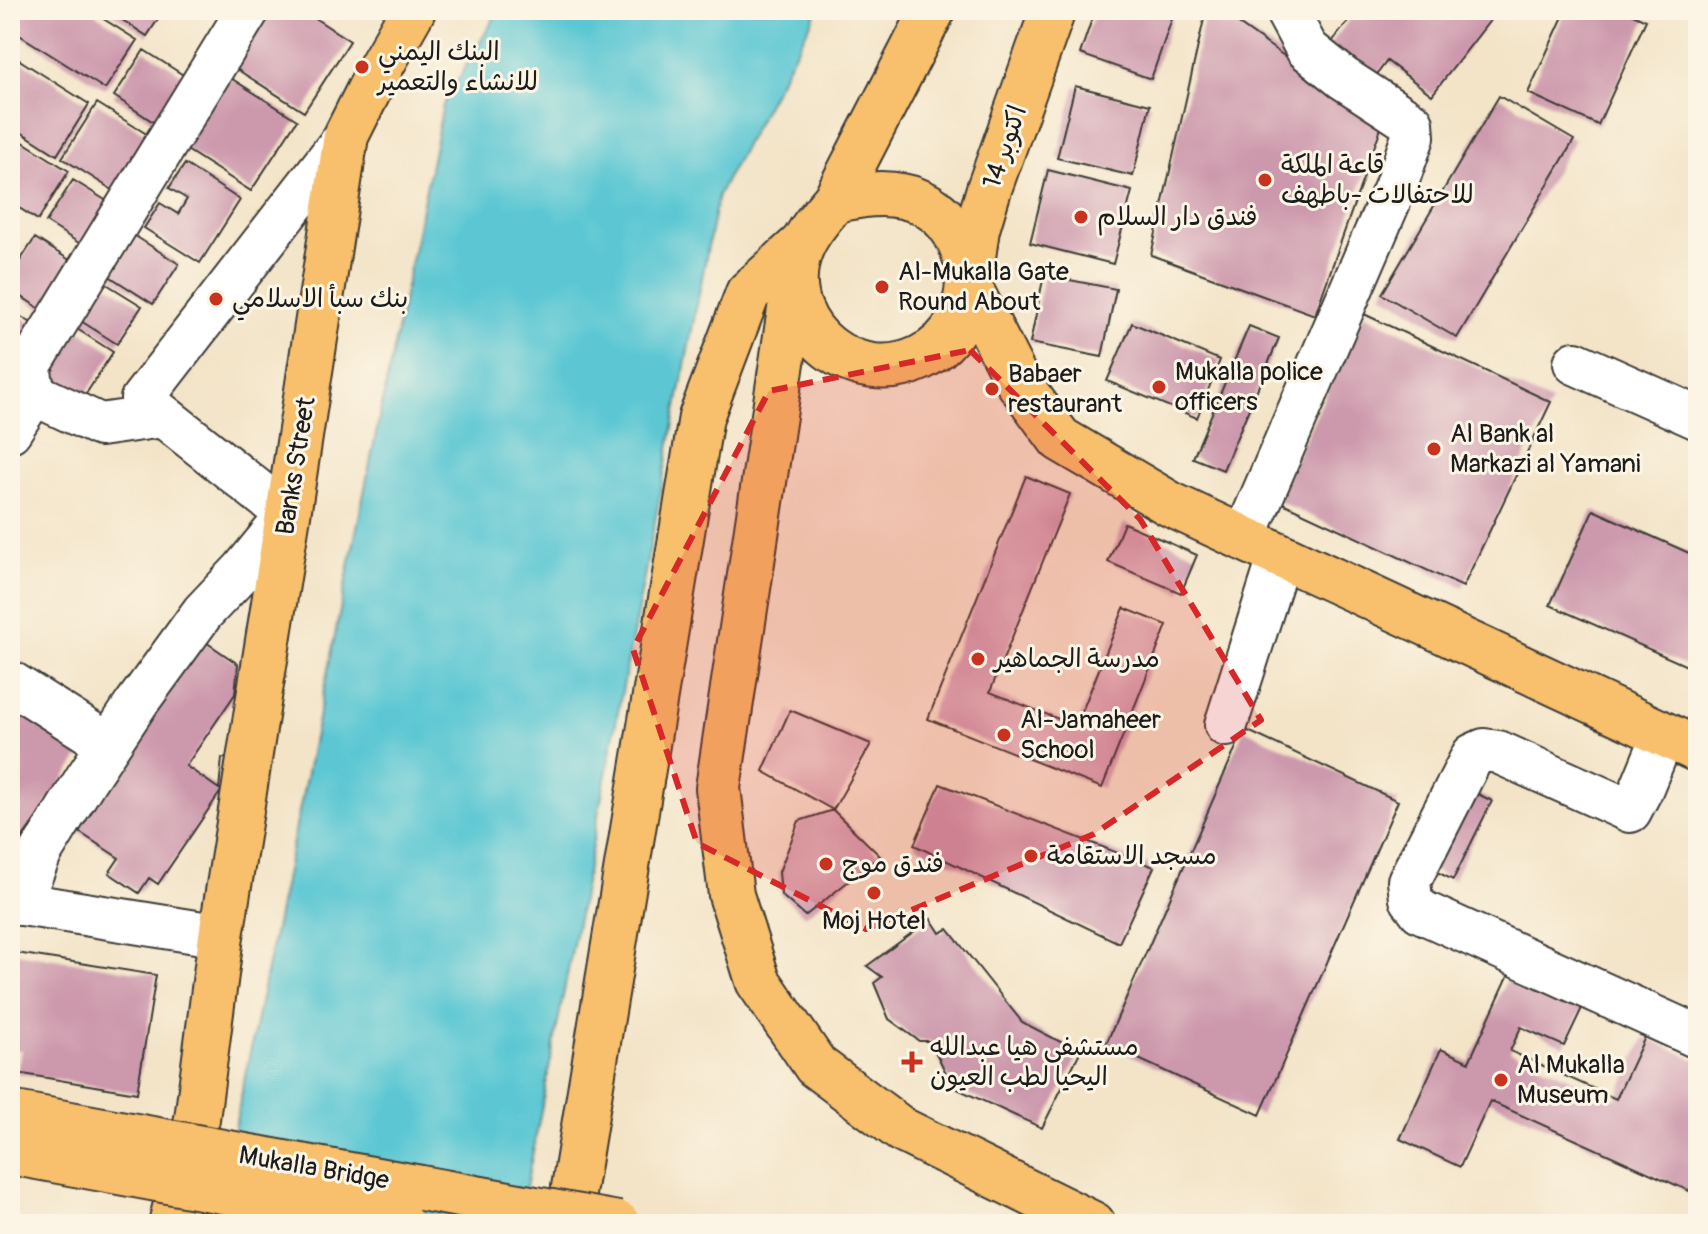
<svg xmlns="http://www.w3.org/2000/svg" width="1708" height="1234" viewBox="0 0 1708 1234" font-family="Pangolin,'Playpen Sans Arabic',sans-serif">
<style>
.water{fill:#5bc7d3;stroke:#3c7278;stroke-width:2}
.building{fill:#cc98ac}
.lines{fill:none;stroke-linecap:round;stroke-linejoin:round}
.minor-casing{stroke:#3c3a36;stroke-width:46}
.major-casing{stroke:#3c3a36;stroke-width:48}
.highway-casing{stroke:#3c3a36;stroke-width:48}
.minor{stroke:#fff;stroke-width:42}
.major{stroke:#f8bf6c;stroke-width:44}
.highway{stroke:#f8bf6c;stroke-width:44}
.highway-bridge-casing{stroke:#3c3a36;stroke-width:48;stroke-linecap:butt}
.highway-bridge{stroke:#f8bf6c;stroke-width:44}
.marked{fill:#d62828;fill-opacity:0.2;stroke:#d62828;stroke-width:6;stroke-dasharray:16 10;stroke-linejoin:round}
.poi-dot{fill:#c8321e;stroke:#fcf5e5;stroke-width:3}
.labels{text-anchor:middle;dominant-baseline:central;stroke-width:6;stroke-linejoin:round;paint-order:stroke}
.poi-label{font-size:26px;fill:#1c1c1c;stroke:#fcf5e5;text-anchor:start}
.street-label{font-size:26px;fill:#1c1c1c;stroke:#fcf5e5}
</style>
<rect width="100%" height="100%" fill="#fcf5e5"/>
<filter id="ink" filterUnits="userSpaceOnUse"><feTurbulence type="fractalNoise" baseFrequency=".0125" numOctaves="2"/><feDisplacementMap in="SourceGraphic" scale="16" xChannelSelector="R" yChannelSelector="G"/><feConvolveMatrix kernelMatrix="1 2 1 2 8 2 1 2 1" color-interpolation-filters="sRGB"/></filter>
<filter id="wash" filterUnits="userSpaceOnUse"><feTurbulence type="fractalNoise" baseFrequency=".006" numOctaves="4" result="noise"/><feDisplacementMap in="SourceGraphic" scale="32" xChannelSelector="R" yChannelSelector="G"/><feGaussianBlur stdDeviation="1.8" result="paint"/><feColorMatrix in="noise" values="0 0 0 0 0 0 0 0 0 0 0 0 0 0 0 0 0 1.4 0 .05"/><feComposite in="paint" operator="in"/></filter>
<g filter="url(#wash)">
<rect width="100%" height="100%" fill="#f3e4c8"/>
<path class="water" d="M499,10H818L718,195L519,1224H215L443,105Z"/>
<g id="blocks">
<path class="building" d="M10,10H89L137,40L105,89L10,29Z
M107,10H164L147,36Z
M261,10H302L350,41L304,112L227,63Z
M1095,10H1175L1151,79L1080,54Z
M1206,10H1219L1382,125L1315,315L1151,255Z
M1346,10H1498L1432,95L1387,61L1365,90L1321,56L1353,15Z
M1566,10H1624L1646,20L1598,125L1528,93Z
M144,50L188,78L158,125L114,96Z
M10,54L89,104L57,155L10,125Z
M221,72L297,120L251,191L176,143Z
M1075,86L1150,105L1133,176L1057,158Z
M1499,96L1574,140L1457,338L1382,294Z
M97,103L169,148L133,203L62,158Z
M12,135L69,171L38,220L10,202V139Z
M185,164L240,200L200,263L144,228L160,203L178,214L187,199L169,188Z
M1048,170L1132,191L1113,264L1030,243Z
M73,180L118,208L90,250L46,222Z
M118,225L179,264L153,304L92,265Z
M35,238L79,266L48,314L10,289V276Z
M84,270L142,306L117,344L59,307Z
M1044,275L1116,289L1102,357L1030,343Z
M10,310L46,332L10,388Z
M1364,314L1551,402L1463,587L1276,500Z
M63,320L113,352L71,417L21,386Z
M1132,323L1220,360L1197,418L1107,381Z
M1249,326L1279,338L1223,470L1193,458Z
M1026,476L1070,494L990,692L1076,726L1124,608L1167,625L1102,788L928,719Z
M1593,510L1698,557V671L1550,605Z
M1124,523L1197,555L1181,593L1108,562Z
M197,636L238,664L235,694L186,766L219,789L222,758L239,760L236,793L221,791L158,884L149,878L139,893L109,873L119,858L70,826Z
M10,701L83,752L10,855Z
M790,710L871,744L833,810L880,856L805,916L781,895L779,872L799,821L833,810L763,771Z
M1244,729L1398,801L1260,1115L1106,1044Z
M940,784L1154,867L1119,943L914,845Z
M1472,791L1492,801L1453,880L1433,870Z
M931,919L940,933L948,929L1022,1022L1080,1052L1042,1128L953,1087L930,1041H919L889,1019L874,983L882,977L867,966Z
M10,952L156,975L137,1093L17,1073L21,1050L10,1048Z
M1509,974L1582,1008L1564,1046L1521,1027L1510,1051L1616,1099L1645,1037L1698,1061V1195L1490,1101L1460,1167L1400,1139L1441,1049L1469,1062Z"/>
</g>
</g>
<g filter="url(#ink)">
<use href="#blocks" fill-opacity="0" stroke="#3c3a36" stroke-width="2"/>
<g class="lines">
<defs>
<path id="minor" d="M1575,363L1698,418
M34,394L29,367L248,10
M10,431L34,394L100,425L162,416
M1244,538L1395,188L1413,137L1412,123L1343,78L1307,49L1286,10
M10,682L108,744
M1226,725L1280,555
M1664,734L1641,790L1630,811L1498,752L1484,750L1473,755L1409,881L1411,899L1420,911L1698,1037
M10,902L221,936
M19,904L41,852L86,779L136,704L203,612L243,570L288,515L142,399L346,136"/>
<path id="major" d="M171,1224L197,1119L221,936L288,515L346,136L380,68L413,10"/>
<path id="highway" d="M1053,10L989,189L977,229L969,286L1016,379L1060,439L1170,504L1698,750
M835,200C857,196 879,191 902,196C980,211 992,324 920,358C856,389 781,331 797,261C802,237 820,218 835,200L933,10
M795,276L718,788L731,895L758,981L816,1066L902,1130L1093,1224
M568,1224L701,417L748,293L802,244"/>
</defs>
<use href="#minor" class="minor-casing"/>
<use href="#major" class="major-casing"/>
<use href="#highway" class="highway-casing"/>
<use href="#minor" class="minor"/>
<use href="#major" class="major"/>
<use href="#highway" class="highway"/>
<defs>
<path id="highway-bridge" d="M10,1113L618,1224
M10,1152L401,1224"/>
</defs>
<use href="#highway-bridge" class="highway-bridge-casing"/>
<use href="#highway-bridge" class="highway-bridge"/>
</g>
</g>
<path class="marked" d="M970,350L1140,519L1261,720L1094,834L866,929L697,843L633,649L769,391Z"/>
<g class="poi-dot">
<circle cx="362" cy="67" r="8"/>
<circle cx="1265" cy="180" r="8"/>
<circle cx="1081" cy="217" r="8"/>
<circle cx="882" cy="287" r="8"/>
<circle cx="216" cy="299" r="8"/>
<circle cx="1159" cy="387" r="8"/>
<circle cx="992" cy="389" r="8"/>
<circle cx="1434" cy="449" r="8"/>
<circle cx="978" cy="659" r="8"/>
<circle cx="1004" cy="735" r="8"/>
<circle cx="1031" cy="856" r="8"/>
<circle cx="826" cy="864" r="8"/>
<circle cx="874" cy="893" r="8"/>
<path d="M908 1050h8v8h8v8h-8v8h-8v-8h-8v-8h8z"/>
<circle cx="1501" cy="1080" r="8"/>
</g>
<g class="labels">
<g class="poi-label">
<text x="378" y="52">البنك اليمني<tspan x="378" dy="30">للانشاء والتعمير</tspan></text>
<text x="1281" y="165">قاعة الملكة<tspan x="1281" dy="30">للاحتفالات -باطهف</tspan></text>
<text x="1097" y="217">فندق دار السلام</text>
<text x="898" y="272">Al-Mukalla Gate<tspan x="898" dy="30">Round About</tspan></text>
<text x="232" y="299">بنك سبأ الاسلامي</text>
<text x="1175" y="372">Mukalla police<tspan x="1175" dy="30">officers</tspan></text>
<text x="1008" y="374">Babaer<tspan x="1008" dy="30">restaurant</tspan></text>
<text x="1450" y="434">Al Bank al<tspan x="1450" dy="30">Markazi al Yamani</tspan></text>
<text x="994" y="659">مدرسة الجماهير</text>
<text x="1020" y="720">Al-Jamaheer<tspan x="1020" dy="30">School</tspan></text>
<text x="1047" y="856">مسجد الاستقامة</text>
<text x="842" y="864">فندق موج</text>
<text x="874" y="921" text-anchor="middle">Moj Hotel</text>
<text x="930" y="1047">مستشفى هيا عبدالله<tspan x="930" dy="30">اليحيا لطب العيون</tspan></text>
<text x="1517" y="1065">Al Mukalla<tspan x="1517" dy="30">Museum</tspan></text>
</g>
<g class="street-label">
<text transform="translate(1005 147) rotate(-71)">14 اكتوبر</text>
<text transform="translate(296 466) rotate(-81)">Banks Street</text>
<text transform="translate(314 1168) rotate(10)">Mukalla Bridge</text>
</g>
</g>
<rect width="1708" height="1234" fill="none" stroke="#fcf5e5" stroke-width="40"/>
</svg>
